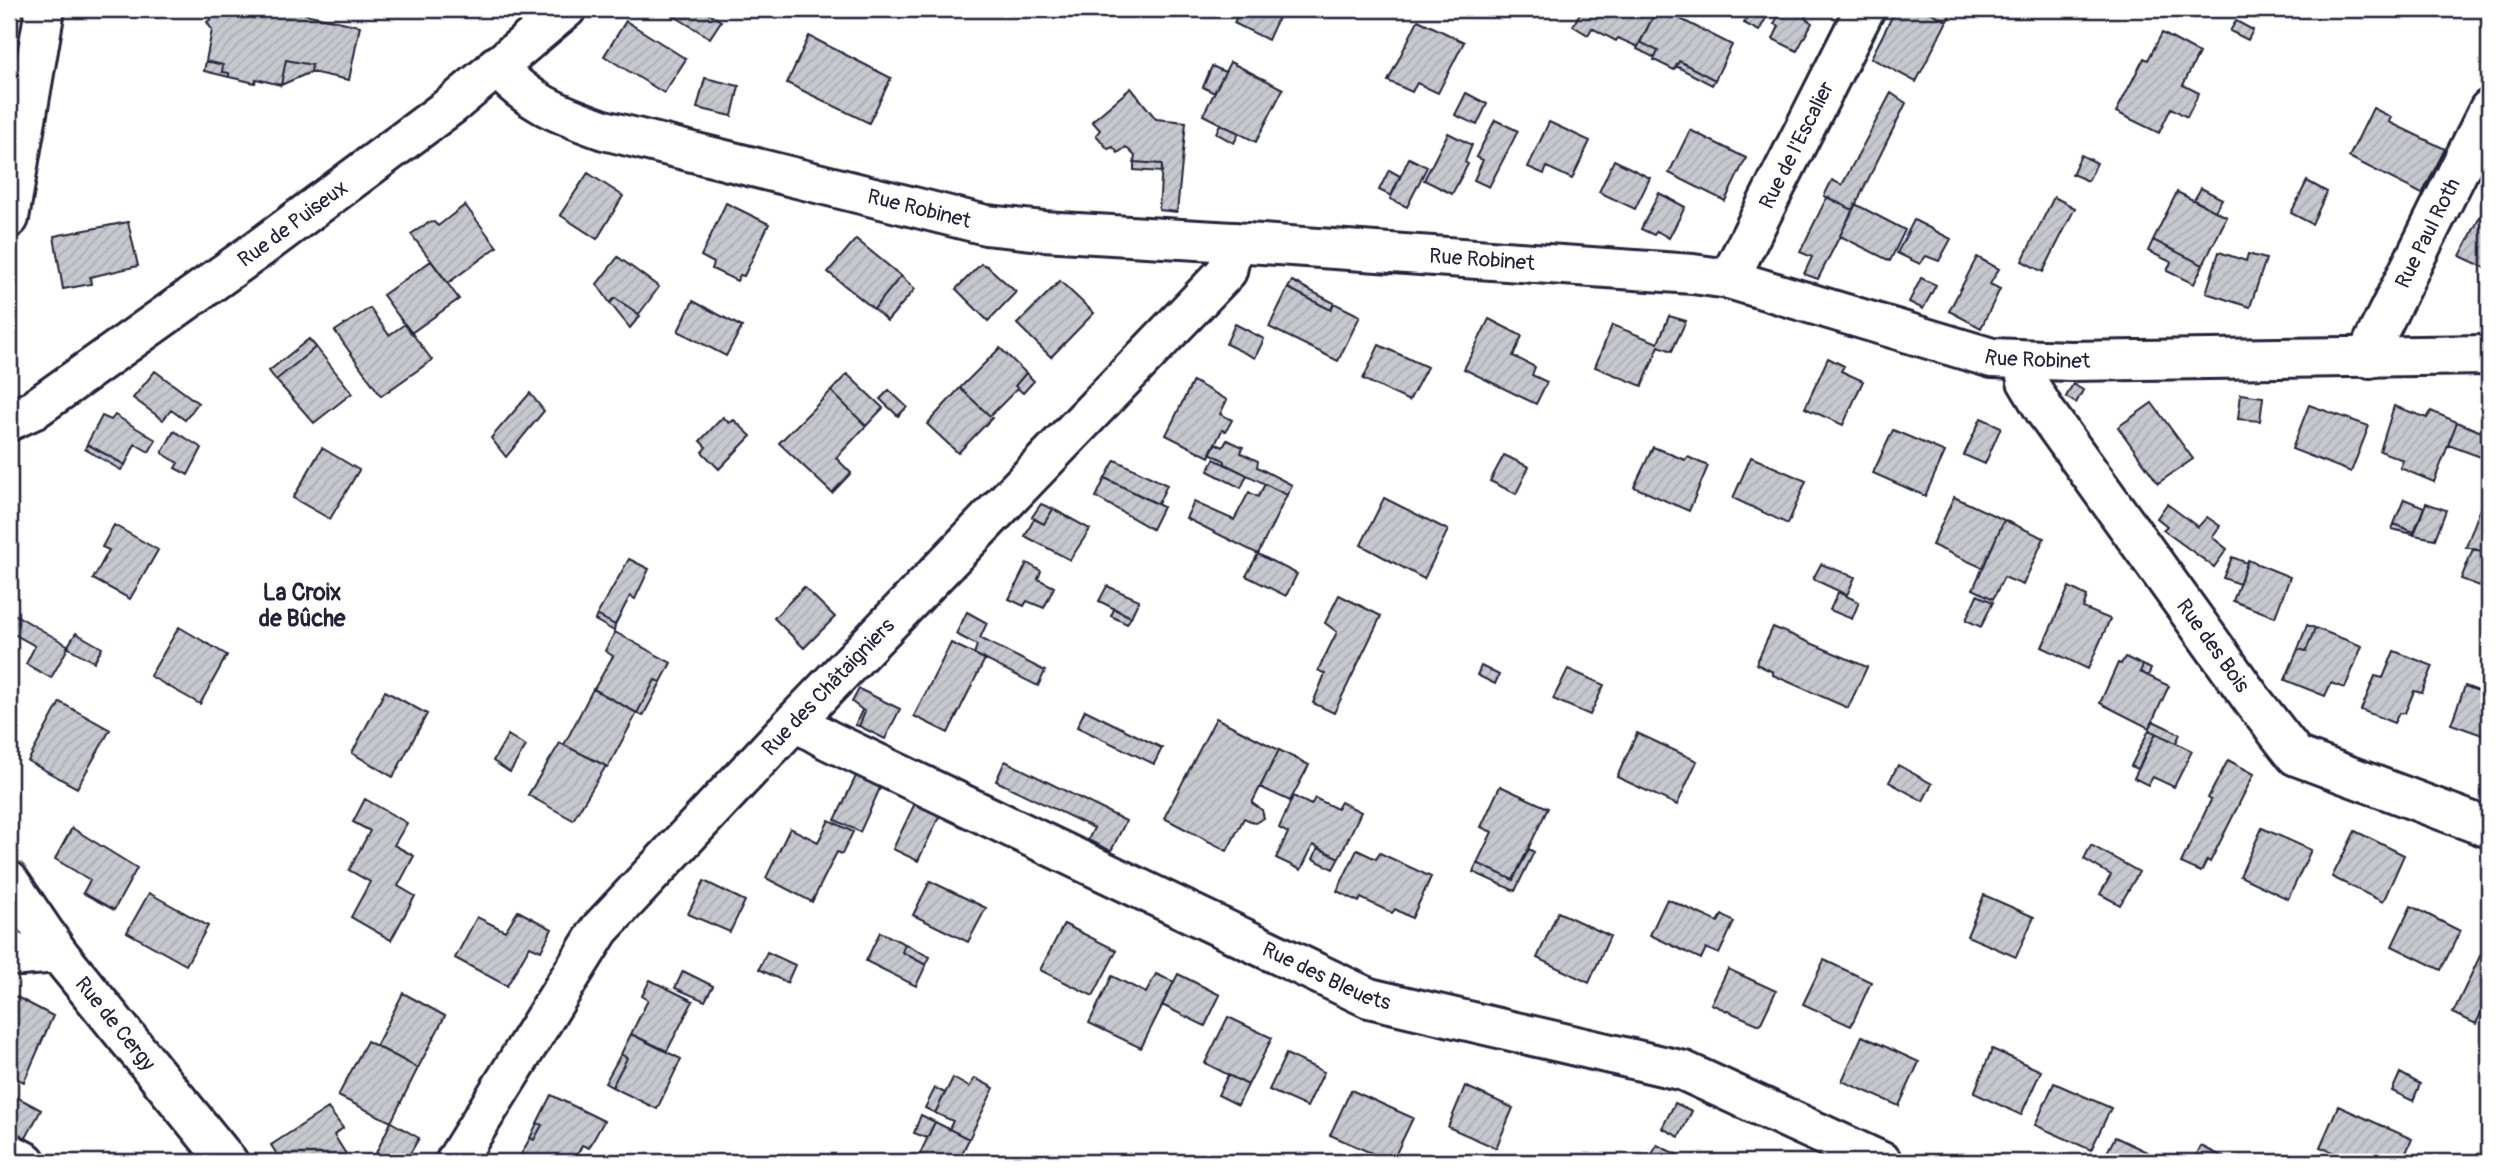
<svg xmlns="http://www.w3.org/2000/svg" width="2498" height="1171" viewBox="0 0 2498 1171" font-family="Pangolin,sans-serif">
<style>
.building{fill:url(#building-hatch);stroke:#22223b;stroke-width:2}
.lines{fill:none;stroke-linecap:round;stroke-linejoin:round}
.minor-casing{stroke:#22223b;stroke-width:44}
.tertiary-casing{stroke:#22223b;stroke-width:44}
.minor{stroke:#fff;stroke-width:38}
.tertiary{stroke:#fff;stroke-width:38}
.labels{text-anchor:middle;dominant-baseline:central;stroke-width:7;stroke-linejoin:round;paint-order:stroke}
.street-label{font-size:21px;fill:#22223b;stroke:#fff}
.neighbourhood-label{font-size:23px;font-weight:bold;fill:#22223b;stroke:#fff}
</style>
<defs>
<pattern id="building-hatch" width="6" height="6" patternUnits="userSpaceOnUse" patternTransform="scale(1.75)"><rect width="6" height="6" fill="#c8c8cf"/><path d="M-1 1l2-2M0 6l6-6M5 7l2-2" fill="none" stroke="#acacb3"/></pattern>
</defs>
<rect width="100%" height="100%" fill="#fff"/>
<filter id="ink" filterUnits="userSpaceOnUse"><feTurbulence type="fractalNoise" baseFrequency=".0143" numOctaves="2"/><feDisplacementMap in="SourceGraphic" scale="14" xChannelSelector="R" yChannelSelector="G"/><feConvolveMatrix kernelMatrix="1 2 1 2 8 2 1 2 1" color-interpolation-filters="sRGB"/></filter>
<g filter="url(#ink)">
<path class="building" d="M217,9H306L305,14L360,26L349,80L311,72L312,65L286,60L281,85L256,79L255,83L229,77V73L222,72L223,65L206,61L212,30L207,22L215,16Z
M678,9H701L721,21L710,38L674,16Z
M1240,9H1282L1268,40L1234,23Z
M1483,9H1506L1502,17Z
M1582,9H1647L1655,13L1638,47L1618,38L1616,41L1592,28L1588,35L1573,26Z
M1657,9H1661L1732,45L1715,80L1679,61L1674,70L1654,60L1658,51L1640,42Z
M1751,9H1771L1759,31L1744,23Z
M1782,9H1809L1805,18L1812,23L1797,51L1773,39L1779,26L1774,24Z
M1896,9H1924L1947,21L1916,82L1871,58Z
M1924,9H1941L1951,14L1947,21Z
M1418,20L1464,42L1438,93L1417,83L1412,92L1388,81Z
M626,21L686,59L664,93L604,56Z
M2236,21L2253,30L2248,40L2230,31Z
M2162,33L2199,53L2183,85L2199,93L2187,117L2171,108L2159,133L2116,112L2144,58L2148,60Z
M809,36L891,78L869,123L787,83Z
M1640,42L1658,51L1655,58L1637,49Z
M286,60L312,65L311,72L281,85Z
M206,61L223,65L222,72L229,73V77L204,71Z
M1679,61L1715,80L1712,85L1676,66Z
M1230,62L1283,89L1256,142L1203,115Z
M1212,66L1225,72L1214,93L1203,87Z
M705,78L739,86L732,116L697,108Z
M1131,88L1156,119L1186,122L1177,212L1159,210L1162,164L1134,162L1135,156L1126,147L1118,153L1113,147L1108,149L1096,135L1100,130L1092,121Z
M1466,93L1487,104L1477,125L1455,115Z
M1891,93L1906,103L1853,210L1824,196L1832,180L1842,185Z
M2373,108L2391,117L2389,122L2445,149L2422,194L2349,157Z
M1495,120L1518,131L1489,187L1474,180L1483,160L1476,157Z
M1549,122L1590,141L1572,179L1547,167L1544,174L1528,167Z
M1220,124L1239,133L1234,143L1216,133Z
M1690,130L1746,158L1725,201L1669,173Z
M1448,133L1472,145L1465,162L1468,164L1452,194L1424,180Z
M2081,155L2097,163L2088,181L2072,174Z
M1409,158L1427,167L1407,207L1390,199Z
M1614,160L1650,178L1635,209L1599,192Z
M1134,162L1162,164V172L1134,170Z
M1389,170L1400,176L1391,196L1379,190Z
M588,173L623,196L597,239L560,215Z
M2307,181L2327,192L2312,224L2291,213Z
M2201,188L2222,199L2215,211L2194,200Z
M2177,192L2227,217L2203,265L2153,240Z
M1659,193L1685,207L1669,238L1657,231L1654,235L1641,229Z
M1827,197L1853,210L1818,279L1804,274L1812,257L1800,252Z
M2054,197L2075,208L2043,272L2022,261Z
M726,203L769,224L744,276L740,275L737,281L712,269L714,263L701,256Z
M1855,204L1905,230L1890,261L1840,236Z
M465,205L497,247L448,283L411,234L428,223L434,222L438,226Z
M2485,207L2489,210L2488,269L2460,256Z
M1914,220L1951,239L1939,261L1926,256L1920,264L1897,253Z
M128,222L138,266L90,277L91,284L63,289L54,236Z
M856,239L901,276L874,309L828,272Z
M2153,240L2203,265L2194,284L2167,271L2171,262L2148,251Z
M2219,252L2246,261L2248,254L2266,259L2250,307L2206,293Z
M618,257L659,287L639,314L615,298L610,303L597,284Z
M1977,257L1999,269L1990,284L2000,289L1981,328L1949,311Z
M431,261L459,299L411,333L383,295Z
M981,264L987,266L1016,292L988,321L956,289Z
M901,276L915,289L887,321L874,309Z
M1921,278L1936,285L1923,309L1909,302Z
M1060,281L1094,313L1051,357L1017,324Z
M1292,281L1334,303L1331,310L1288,288Z
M1288,288L1331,310L1334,303L1360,316L1338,361L1269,327Z
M615,298L640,316L630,328L610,303Z
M693,301L742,327L726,356L678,331Z
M370,308L389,335L405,324L432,360L381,396L335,331Z
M1669,316L1686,321L1672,351L1659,346L1642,386L1595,367L1612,325L1658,343Z
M1489,319L1522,336L1513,356L1535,367L1532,375L1547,382L1536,404L1464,369Z
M1235,324L1264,339L1255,358L1226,344Z
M309,339L316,347L276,380L269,371Z
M1379,345L1427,367L1409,401L1363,379Z
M316,347L352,393L314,423L276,380Z
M1000,348L1026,373L1015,386L1018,388L990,416L960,388Z
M1828,358L1844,366L1841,371L1863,381L1843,425L1805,408Z
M155,371L198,403L185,420L171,410L163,420L133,398Z
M1026,373L1034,381L1023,393L1015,386Z
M847,374L883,408L866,426L831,391Z
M1193,381L1227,400L1220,414L1232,420L1226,431L1222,430L1209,457L1166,435Z
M2073,384L2083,390L2076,403L2066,397Z
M960,388L992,418L958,453L927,424Z
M889,390L907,407L898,416L880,399Z
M831,391L866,426L836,458L851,473L832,493L779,443Z
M530,393L544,411L506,457L491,438Z
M2241,394L2263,397L2260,421L2238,419Z
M2152,403L2193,459L2158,483L2118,427Z
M2309,405L2369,426L2351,472L2292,449Z
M2394,406L2427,418L2431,411L2457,422L2434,482L2400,468L2403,460L2380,451Z
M115,415L156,440L149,452L135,444L125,465L87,444L102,416L111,420Z
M723,417L729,423L734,420L751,436L719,469L702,452L706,447L700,441Z
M1981,418L2001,427L1985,464L1964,455Z
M2457,422L2489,435V460L2448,445Z
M1893,430L1945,452L1925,496L1873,473Z
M174,431L202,448L188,475L175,468L178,463L162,453Z
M1227,440L1243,447L1241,453L1258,461L1257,467L1292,485L1287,495L1225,464V461L1210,453L1215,443L1223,447Z
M87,444L125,465L121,470L85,449Z
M1653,447L1685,460L1688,457L1708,466L1689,511L1634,487Z
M322,448L359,470L330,519L293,498Z
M1504,455L1529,467L1516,494L1490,481Z
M1751,457L1806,481L1788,524L1733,498Z
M1214,459L1247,475L1241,488L1208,471Z
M1115,460L1167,485L1158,504L1105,478Z
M1105,478L1163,507L1152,529L1096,497Z
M1265,484L1287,495L1258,554L1186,518L1194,502L1234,520L1249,492L1258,497Z
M2487,491L2489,492V553L2466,547Z
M1954,497L2004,520L1983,568L1932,545Z
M1384,498L1448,530L1424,579L1361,545Z
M2404,499L2424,507L2414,532L2394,524Z
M2426,503L2446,510L2435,539L2414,535Z
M1041,504L1053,509L1044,524L1032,517Z
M2167,504L2198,527L2207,517L2220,526L2212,537L2227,549L2214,567L2163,530L2167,526L2157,518Z
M1053,509L1090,529L1070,560L1025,536L1034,519L1044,524Z
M2004,520L2044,538L2023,585L2004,577L1993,599L1973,589Z
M2394,524L2414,532L2413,534L2392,529Z
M114,525L158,550L130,599L93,579L109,550L102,547Z
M2473,549L2489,553V562L2480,586L2461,579Z
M1258,554L1297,574L1286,596L1246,576Z
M2232,557L2247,563L2239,584L2223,578Z
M629,559L649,569L635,599L630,596L615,625L597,615Z
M2248,560L2290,577L2275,617L2233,601Z
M1027,563L1041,571L1038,579L1054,587L1044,608L1027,601L1024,606L1009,599Z
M1821,564L1855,577L1847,595L1813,579Z
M1107,586L1139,600L1131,617L1099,601Z
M804,587L835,617L804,648L774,618Z
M2069,587L2087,596L2083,608L2110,619L2088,669L2042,647Z
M1838,592L1859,602L1852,619L1830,610Z
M1339,595L1381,616L1334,713L1313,703L1325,674L1318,670L1337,632L1325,623Z
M1977,595L1993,602L1981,627L1966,620Z
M1114,609L1131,617L1127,624L1111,616Z
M9,611L69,646L51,678L26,664L35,646L10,632L9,635Z
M967,612L987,623L980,638L1045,671L1038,686L974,654L977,645L956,634Z
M597,615L615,625L614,631L595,620Z
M2307,625L2315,628L2306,651L2298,649Z
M179,627L227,655L200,704L150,676Z
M1773,627L1867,667L1848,708L1773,675V672L1756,664Z
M2315,628L2362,646L2345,688L2331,683L2325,696L2285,680L2298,649L2306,651Z
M615,632L671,663L661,682L655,680L637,713L594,689L613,656L605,651Z
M76,633L102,648L94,662L67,647Z
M951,643L985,659L948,733L914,716Z
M2394,651L2433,666L2422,693L2414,691L2405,713H2399L2394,723L2361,710L2375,676L2383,678Z
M2125,657L2143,665L2140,672L2169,686L2149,728L2100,703L2118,663L2121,664Z
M2143,665L2151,669L2148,676L2140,672Z
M1481,666L1499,675L1495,684L1477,675Z
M1568,669L1604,685L1590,715L1553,699Z
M655,680L661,682L643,716L637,713Z
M2465,686L2489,695L2488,737L2451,724Z
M593,689L637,713L608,767L564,745Z
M859,689L900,709L885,739L859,726L865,712L852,702Z
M385,691L427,714L393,777L352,753Z
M60,702L110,730L77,788L28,761Z
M862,710L865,712L859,726L855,725Z
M1085,710L1162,748L1154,764L1077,727Z
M1216,718L1279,750L1252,803L1262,810L1264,818L1255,823L1244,818L1227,851L1164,818Z
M2153,721L2180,734L2176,743L2149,730Z
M2149,730L2156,733L2138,769L2131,766Z
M1637,733L1697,761L1677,805L1617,777Z
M2156,733L2192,751L2174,787L2153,777L2148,785L2134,778Z
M508,735L526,746L510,772L493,761Z
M560,743L606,766L573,820L528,795Z
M1279,750L1309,765L1290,801L1260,787Z
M2228,760L2254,774L2210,862L2207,860L2201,872L2181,863L2211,800L2208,798Z
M1005,761L1126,821L1111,851L1088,840L1094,828L996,781Z
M1898,765L1932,784L1923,801L1889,782Z
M857,774L881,786L860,832L835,820Z
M1500,786L1548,808L1513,880L1477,863L1492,832L1481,827Z
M1293,796L1311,805L1315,798L1337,809L1341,802L1361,812L1339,858L1313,845L1301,870L1276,858L1288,833L1279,828Z
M365,799L407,823L394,845L414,856L398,886L415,896L391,940L351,917L370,882L349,870L370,831L353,822Z
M915,803L940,815L918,861L893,849Z
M829,820L853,832L842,854L837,852L812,902L766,878L790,828L818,842Z
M72,828L137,868L114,910L83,893L90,880L55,859Z
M2262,828L2311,850L2288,899L2240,876Z
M2355,831L2404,855L2383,902L2332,877Z
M2091,845L2139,872L2120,905L2100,894L2111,875L2084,859Z
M1318,848L1339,858L1333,869L1313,859Z
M1529,849L1534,852L1515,891L1473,872L1477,863L1513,880Z
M1357,850L1376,859L1380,853L1431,877L1412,918L1395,909L1392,913L1361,898L1359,902L1337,891Z
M704,881L745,901L730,932L688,914Z
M930,881L986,908L968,942L913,915Z
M149,893L208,926L186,965L127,932Z
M1984,895L2034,917L2016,957L1967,936Z
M1667,899L1718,922L1722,915L1734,922L1719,954L1706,948L1701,959L1650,935Z
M2411,906L2460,931L2441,970L2392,946Z
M518,911L552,929L541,951L530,946L507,986L455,958L477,917L505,931Z
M1558,912L1610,936L1589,983L1537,958Z
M1064,924L1116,950V952L1093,996L1040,970Z
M880,932L905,944L902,952L926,965L916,986L866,961Z
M2489,937V996L2476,1024L2453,1013Z
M905,944L930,957L926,965L902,952Z
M767,952L795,965L787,983L759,969Z
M1824,960L1871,982L1851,1026L1803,1004Z
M1728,969L1776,991L1760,1025L1711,1004Z
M683,971L713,986L705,1001L675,988Z
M1156,974L1174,982L1141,1048L1089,1023L1112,976L1146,993Z
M1178,974L1220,995L1205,1026L1162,1005Z
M650,980L693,1001L667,1051L631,1034L648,1000L642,996Z
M9,993L53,1016L24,1082L9,1075Z
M403,993L445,1016L418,1068L376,1046Z
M1228,1017L1272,1038L1248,1085L1205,1063Z
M631,1034L681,1059L657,1109L612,1087L627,1058L621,1054Z
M1862,1036L1919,1062L1899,1106L1842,1081Z
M367,1041L418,1068L391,1122L338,1096Z
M1992,1049L2041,1071L2021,1115L1974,1093Z
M621,1054L627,1058L612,1087L605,1083Z
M1286,1054L1324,1072L1307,1107L1269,1090Z
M2400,1073L2420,1084L2413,1101L2392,1091Z
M1228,1075L1248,1085L1238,1105L1218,1095Z
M953,1078L969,1087L975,1078L994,1088L969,1139L949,1129L953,1121L935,1113Z
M2054,1083L2111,1108L2091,1150L2035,1125Z
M1465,1086L1513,1108L1496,1148L1448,1127Z
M935,1088L945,1093L935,1113L925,1108Z
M1351,1090L1413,1118L1392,1162L1330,1135Z
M13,1095L41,1110L26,1138L9,1129V1104Z
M551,1095L604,1121L589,1148L582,1145L574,1162H517L530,1138L534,1140L542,1125L537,1123Z
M1675,1103L1692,1111L1679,1137L1662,1128Z
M2338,1106L2412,1139L2402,1162H2356L2320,1147Z
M328,1108L343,1128L334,1135L351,1162H282L271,1145Z
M921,1115L935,1122L927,1138L914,1133Z
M391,1122L419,1138L405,1162H394L376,1153Z
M935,1122L969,1139L958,1162H916Z
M537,1123L542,1125L534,1140L530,1138Z
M2115,1137L2164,1160L2163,1162H2102Z
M1657,1145L1692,1162H1648Z
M2201,1146L2233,1162H2193Z"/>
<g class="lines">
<defs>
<g id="minor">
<path id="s1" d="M496,66C528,103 560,114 604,130L986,225L1043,231L1233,242L1693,274L1729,279L1992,358L2070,361L2489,355"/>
<path id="s2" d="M1729,279L1865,9"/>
<path id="s3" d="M2370,358L2373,343L2489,109"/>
<path id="s4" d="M2023,360L2027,381L2045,411L2253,701L2296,756L2489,828"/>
<path id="s5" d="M795,721L828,740L1369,998L1684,1071L1882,1162"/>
<path id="s6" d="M9,881L58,953L228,1162"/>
<path d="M9,950L21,956L58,953"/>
<path d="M9,1153L26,1162"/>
<path id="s7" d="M455,1162L600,929L795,721L1227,271L1233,242"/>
</g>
<g id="tertiary">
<path d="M9,218L45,9"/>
<path id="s8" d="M9,421L33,410L260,248L453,104L566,9"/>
</g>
</defs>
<use href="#minor" class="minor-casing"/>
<use href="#tertiary" class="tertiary-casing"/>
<use href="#minor" class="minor"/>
<use href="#tertiary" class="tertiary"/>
</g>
</g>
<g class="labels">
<g class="street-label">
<text stroke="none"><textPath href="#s2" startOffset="150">Rue de l'Escalier</textPath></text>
<text stroke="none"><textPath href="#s1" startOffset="452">Rue Robinet</textPath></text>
<text stroke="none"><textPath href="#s8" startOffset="346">Rue de Puiseux</textPath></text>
<text stroke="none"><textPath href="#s3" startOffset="138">Rue Paul Roth</textPath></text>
<text stroke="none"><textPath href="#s1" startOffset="1018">Rue Robinet</textPath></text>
<text stroke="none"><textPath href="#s1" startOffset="1586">Rue Robinet</textPath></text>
<text stroke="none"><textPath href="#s4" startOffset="345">Rue des Bois</textPath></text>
<text stroke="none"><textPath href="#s7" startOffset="607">Rue des Châtaigniers</textPath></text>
<text stroke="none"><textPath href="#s5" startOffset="590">Rue des Bleuets</textPath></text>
<text stroke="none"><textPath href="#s6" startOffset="178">Rue de Cergy</textPath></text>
</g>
<g class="neighbourhood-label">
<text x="302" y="592">La Croix<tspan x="302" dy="26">de Bûche</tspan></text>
</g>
</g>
<rect width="2498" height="1171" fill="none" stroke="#fff" stroke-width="35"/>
<rect x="18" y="18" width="2463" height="1136" fill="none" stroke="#22223b" stroke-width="2.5" filter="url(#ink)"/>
</svg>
